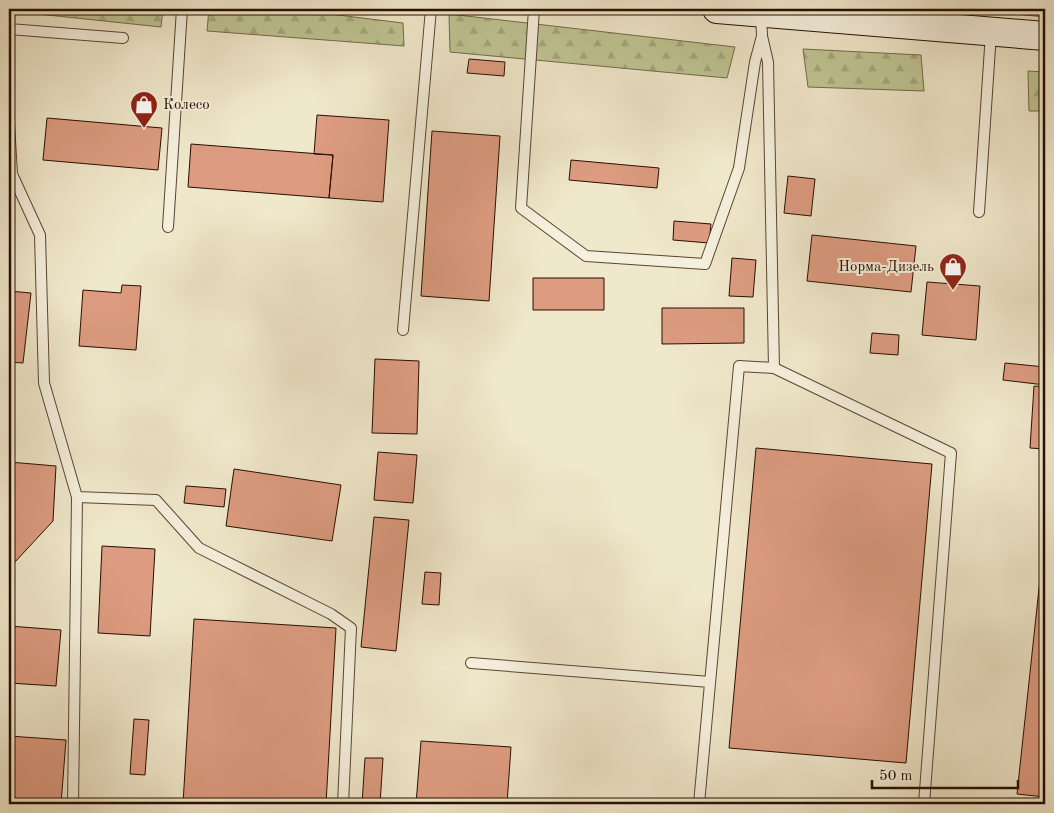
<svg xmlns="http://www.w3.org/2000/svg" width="1054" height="813" viewBox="0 0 1054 813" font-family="'Old Standard TT',serif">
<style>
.forest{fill:url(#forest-firs);stroke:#74694a}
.building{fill:#dd9c81;stroke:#280e00}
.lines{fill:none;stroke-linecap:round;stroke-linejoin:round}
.lane-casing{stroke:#5a4433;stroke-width:12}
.secondary-casing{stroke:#280e00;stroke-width:30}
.lane{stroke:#f5f0dd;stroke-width:10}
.secondary{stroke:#f5f0dd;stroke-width:28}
.labels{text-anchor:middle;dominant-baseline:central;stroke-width:4;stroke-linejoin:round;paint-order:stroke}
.poi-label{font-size:15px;fill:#280e00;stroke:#f5f0dd;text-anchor:start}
</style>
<defs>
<pattern id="forest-firs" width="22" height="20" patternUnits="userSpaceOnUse" patternTransform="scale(1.25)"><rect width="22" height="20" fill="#bfc493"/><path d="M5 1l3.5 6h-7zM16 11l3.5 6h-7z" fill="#a4a77d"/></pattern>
</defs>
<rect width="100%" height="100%" fill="#f0e8cb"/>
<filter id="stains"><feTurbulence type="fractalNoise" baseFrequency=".004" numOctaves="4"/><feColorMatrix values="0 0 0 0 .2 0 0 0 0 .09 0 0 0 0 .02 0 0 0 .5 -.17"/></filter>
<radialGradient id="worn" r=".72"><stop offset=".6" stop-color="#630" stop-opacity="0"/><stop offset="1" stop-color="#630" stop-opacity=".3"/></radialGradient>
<path class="forest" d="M21,9H163L161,27L19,12Z
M209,9H289L403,23L404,46L207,31Z
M962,9H1045V17Z
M449,14L735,47L727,78L450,52Z
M803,49L921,55L924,91L808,87Z
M1028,71L1045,72V111H1029Z"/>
<path class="building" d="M469,59L505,62L504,76L467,73Z
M317,115L389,120L383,202L329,198L333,155L314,154Z
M47,118L162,128L158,170L43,160Z
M432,131L500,136L489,301L421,296Z
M191,144L333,155L329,198L188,187Z
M571,160L659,168L657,188L569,180Z
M788,176L815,179L811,216L784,213Z
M674,221L711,224L709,243L673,240Z
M812,235L916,246L911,292L807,281Z
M732,258L756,260L753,297L729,296Z
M533,278H604V310H533Z
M927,282L980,286L976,340L922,335Z
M122,285L141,286L136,350L79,346L83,290L121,293Z
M9,291L31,293L23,363L9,362Z
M662,308H744V343L662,344Z
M872,333L899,335L898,355L870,353Z
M375,359L419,361L417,434L372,433Z
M1005,363L1045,367V385L1003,380Z
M1034,386L1045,387V449L1030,448Z
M756,448L932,464L906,763L729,748Z
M378,452L417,455L413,503L374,500Z
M9,462L56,466L53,521L14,563L9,562Z
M234,469L341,485L332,541L226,526Z
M186,486L226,489L224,507L184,503Z
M374,517L409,520L396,651L361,647Z
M102,546L155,549L150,636L98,633Z
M1043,551H1045V797L1017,794Z
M425,572L441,573L439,605L422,604Z
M194,619L336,628L326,804H183Z
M9,626L61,630L56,686L9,683Z
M134,719L149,720L145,775L130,774Z
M9,736L66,740L61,804H9Z
M421,741L511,747L507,804H416Z
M365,758H383L380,804H362Z"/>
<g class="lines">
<defs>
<path id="lane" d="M534,9L521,208L586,256L705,264L739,168L755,62L762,36
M761,12L762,36L768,62L774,368
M9,29L123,38
M9,123L12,174L40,235L44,383L77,497L156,500L199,548L331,614L351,628L343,804
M979,212L991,33
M168,227L182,9
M403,330L431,9
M471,663L710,682
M73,804L77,497
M699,804L739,366L774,368L951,453L924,804"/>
<path id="secondary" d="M717,9L1045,36"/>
</defs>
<use href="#lane" class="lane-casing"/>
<use href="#secondary" class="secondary-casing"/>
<use href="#lane" class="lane"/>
<use href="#secondary" class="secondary"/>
</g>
<defs>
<symbol id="shop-pin" viewBox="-11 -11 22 30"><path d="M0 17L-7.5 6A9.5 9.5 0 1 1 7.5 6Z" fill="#8f2418" stroke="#f5f0dd"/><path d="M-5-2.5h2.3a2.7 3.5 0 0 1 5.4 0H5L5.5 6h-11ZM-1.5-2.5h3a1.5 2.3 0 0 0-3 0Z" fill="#fff"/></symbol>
</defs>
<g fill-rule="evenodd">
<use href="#shop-pin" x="128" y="89" width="32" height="43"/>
<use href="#shop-pin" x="937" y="251" width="32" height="43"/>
</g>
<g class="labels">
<g class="poi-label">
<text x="163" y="105">Колесо</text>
<text x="934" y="267" text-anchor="end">Норма-Дизель</text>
</g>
</g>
<rect width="1054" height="813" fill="none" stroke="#f0e8cb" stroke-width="30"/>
<rect x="10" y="10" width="1034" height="793" fill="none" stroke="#280e00" stroke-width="2.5"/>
<rect x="15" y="15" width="1024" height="783" fill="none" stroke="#280e00"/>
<path d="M872 780v8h146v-8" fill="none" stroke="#280e00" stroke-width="2.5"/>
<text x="879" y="780" font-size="15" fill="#280e00" stroke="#f5f0dd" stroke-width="4" paint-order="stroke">50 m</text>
<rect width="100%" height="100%" filter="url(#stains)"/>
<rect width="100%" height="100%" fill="url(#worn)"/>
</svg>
